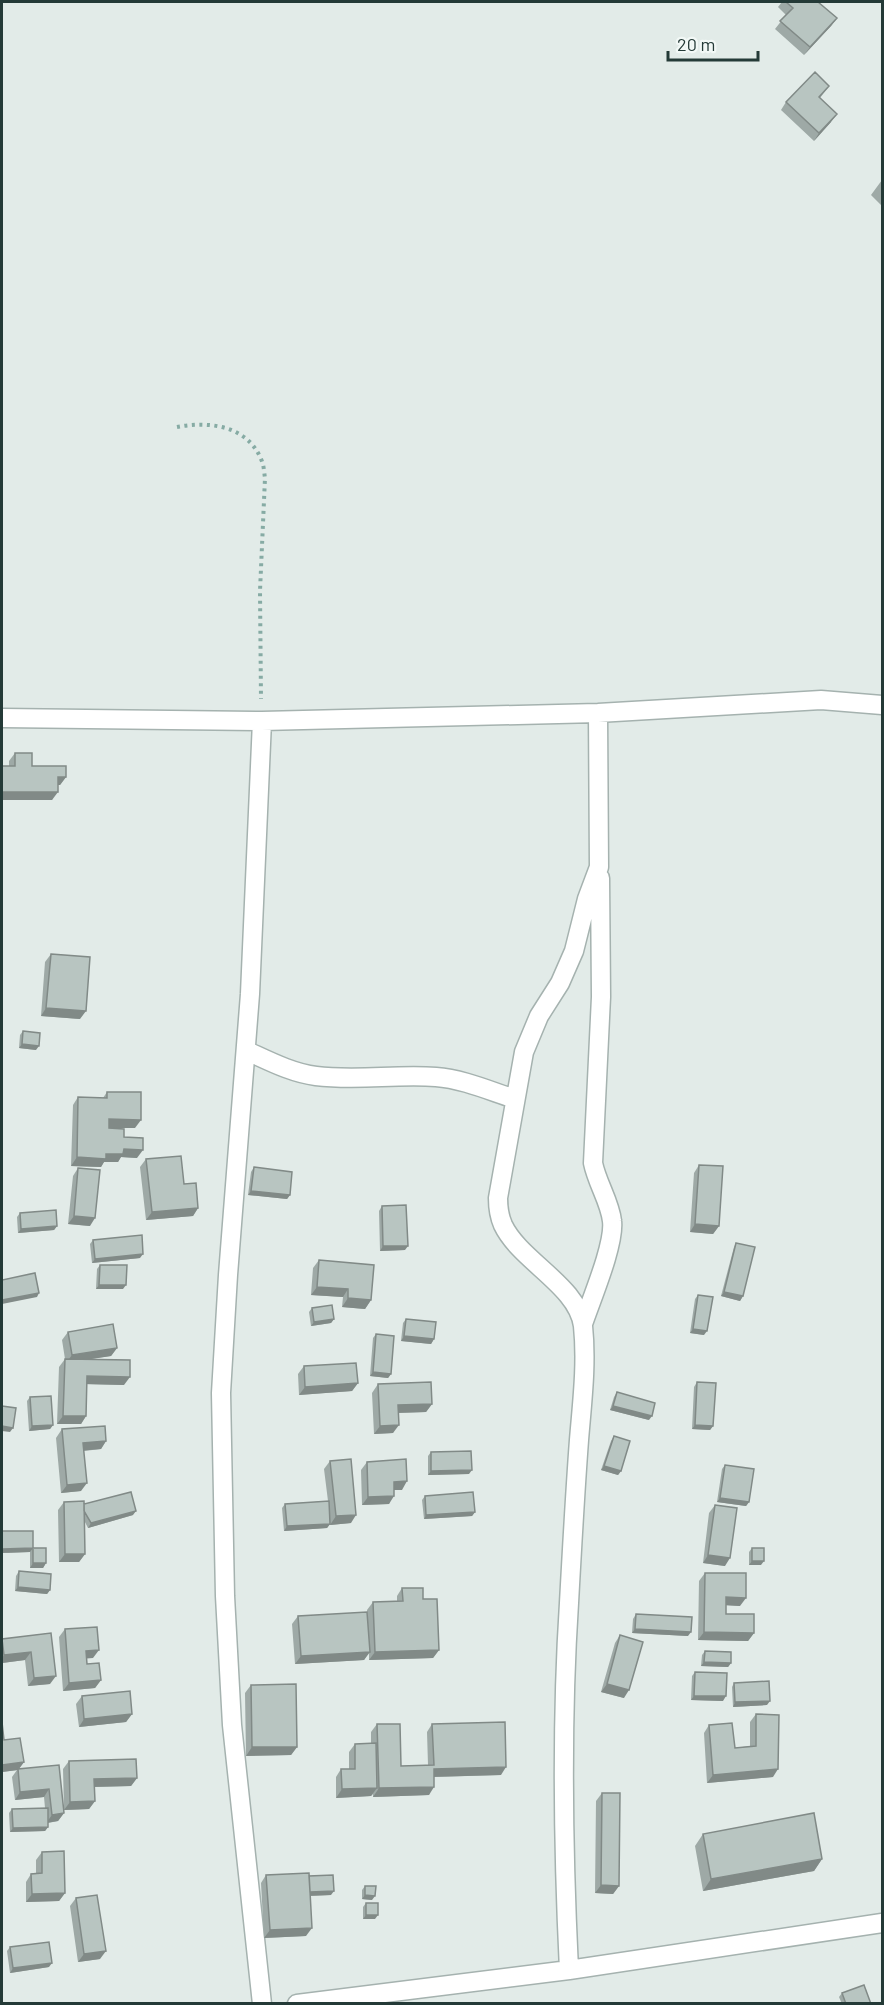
<svg xmlns="http://www.w3.org/2000/svg" width="884" height="2005" viewBox="0 0 884 2005" font-family="Barlow,sans-serif">
<style>
.lines{fill:none;stroke-linecap:round;stroke-linejoin:round}
.minor-casing{stroke:#a5b2af;stroke-width:21}
.path{stroke:#86aba4;stroke-width:4;stroke-dasharray:3 4.5;stroke-linecap:butt}
.minor{stroke:#fff;stroke-width:18}
.wall{fill:#9ea9a6}
.shaded-wall{fill:#818a87}
.building{fill:#b8c5c1;stroke:#818a87;stroke-width:1.5}
</style>
<rect width="100%" height="100%" fill="#e2ebe8"/>
<g class="lines">
<defs>
<path id="minor" d="M2,718L262,721L598,713L821,700L882,705
M262,721L250,994L228,1275L221,1393L225,1596L232,1725L262,2004
M247,1051C269,1061 292,1073 316,1076C356,1081 396,1074 436,1077C463,1079 490,1091 515,1099
M583,1324C591,1300 615,1244 612,1221C610,1202 597,1183 593,1163L601,997L600,878
M569,1970C563,1848 561,1725 569,1603C572,1548 575,1494 579,1440C582,1403 587,1364 583,1326C578,1286 520,1261 503,1225C499,1216 498,1207 498,1198L524,1052L539,1016L560,983L574,951L587,899L599,867L598,713
M297,2004L569,1970L882,1923"/>
</defs>
<use href="#minor" class="minor-casing"/>
<path class="path" d="M177,427C208,421 247,425 261,459C264,465 264,472 265,478L260,591L261,699"/>
<use href="#minor" class="minor"/>
</g>
<path class="wall" d="M782,2H818L837,18L831,26L804,55L775,29L786,15L778,7Z
M829,86L820,98L831,122L814,141L781,110L786,102Z
M882,180V206L871,195Z
M15,753L32,766L66,777L60,785H58L52,800H2L9,766V761Z
M51,954L80,1019L41,1016L45,962Z
M23,1031L36,1050L19,1048L20,1035Z
M107,1092L135,1128H109L124,1137L137,1158L121,1157L118,1162H104L101,1167L71,1166L73,1105L78,1097L103,1098Z
M146,1159L184,1184L198,1208L193,1216L146,1220L140,1167Z
M699,1165L719,1226L713,1234L690,1232L694,1173Z
M254,1167L290,1195L287,1199L248,1195L251,1172Z
M78,1168L90,1226L68,1224L73,1176Z
M382,1206L405,1250L380,1251L379,1211Z
M20,1213L57,1226L54,1230L18,1233L17,1217Z
M93,1240L140,1258L92,1263L90,1244Z
M736,1243L743,1296L740,1301L721,1296L734,1247Z
M319,1260L371,1300L365,1309L342,1307L343,1297L311,1295L313,1268Z
M100,1265L123,1289H96L97,1269Z
M698,1295L704,1335L690,1333L695,1299Z
M312,1308L334,1319L331,1323L311,1326L309,1312Z
M406,1319L434,1339L431,1344L401,1341L403,1323Z
M68,1332L117,1348L111,1356L89,1359L124,1385L87,1384L86,1416L81,1424H57L59,1367L65,1359L62,1340Z
M376,1334L391,1374L388,1378L370,1376L373,1338Z
M304,1366L358,1383L352,1391L299,1395L298,1374Z
M697,1382L713,1426L710,1430L692,1429L694,1387Z
M378,1384L432,1404L426,1412L399,1413L393,1433L374,1434L372,1393Z
M617,1392L649,1420L610,1410L614,1397Z
M30,1397L53,1425L50,1429L29,1431L27,1401Z
M62,1429L106,1441L101,1449L84,1451L81,1491L61,1493L56,1438Z
M614,1436L621,1471L618,1475L601,1470L611,1441Z
M431,1452L469,1474L428,1475V1456Z
M330,1461L351,1523L330,1525L329,1516L330,1524L327,1528L284,1531L282,1508L285,1504L328,1501L324,1469Z
M367,1462L402,1490H394L389,1504L362,1505L361,1470Z
M725,1465L749,1502L746,1506L717,1502L722,1469Z
M425,1496L475,1512L472,1516L424,1519L422,1500Z
M64,1502L84,1504L133,1515L88,1528L84,1520L85,1554L79,1562H59L58,1510Z
M715,1505L725,1566L703,1563L709,1513Z
M33,1548L46,1563L43,1568H30V1552L2,1553Z
M752,1548L761,1565H749V1552Z
M19,1571L50,1590L47,1594L15,1591L16,1576Z
M705,1573L740,1606L726,1605V1614L754,1633L748,1641L698,1640L699,1581Z
M402,1588L423,1599L439,1650L433,1658L369,1660V1652L364,1660L295,1664L292,1624L298,1616L368,1628L367,1610L373,1602L397,1601V1596Z
M636,1614L688,1636L632,1633L633,1619Z
M65,1629L93,1658H86L87,1664L101,1680L95,1688L63,1691L59,1637Z
M51,1633L50,1684L28,1686L25,1660L2,1663V1639Z
M620,1635L624,1698L601,1692L615,1643Z
M705,1651L731,1663L728,1667L701,1666L702,1655Z
M695,1672L723,1701L691,1700L692,1676Z
M734,1683L767,1705L733,1707L732,1687Z
M251,1685L297,1747L291,1755L246,1756L245,1693Z
M82,1696L132,1714L126,1722L79,1727L76,1704Z
M756,1714L773,1777L707,1783L704,1733L709,1725L735,1748L750,1746V1722Z
M2,1722L4,1740L24,1762L19,1769L59,1765L64,1813L58,1821L48,1823V1827L45,1831L10,1832L9,1813L12,1809L45,1808L44,1797L15,1800L12,1777L17,1770L2,1772Z
M377,1724L401,1766L428,1765L427,1732L432,1724L501,1775L434,1777L429,1795L373,1797V1794L371,1796L336,1798V1777L341,1769H349V1752L355,1744H371V1732Z
M69,1761L137,1778L131,1786L95,1787V1801L89,1809L64,1810L63,1769Z
M602,1793L619,1886L613,1894L595,1893L596,1801Z
M703,1834L822,1859L814,1871L703,1891L695,1846Z
M42,1852L65,1893L59,1901L26,1902V1882L31,1874L36,1873V1860Z
M266,1875L309,1876L331,1895L310,1896L306,1936L264,1938L261,1883Z
M365,1886L372,1900L362,1899V1890Z
M76,1898L100,1959L78,1962L70,1906Z
M366,1903L375,1919H363V1907Z
M10,1947L49,1967L10,1973L7,1951Z
M842,1993L871,2004H842L839,1997Z"/>
<path class="shaded-wall" d="M837,18L831,26L804,55L810,47Z
M837,114L831,122L814,141L819,133Z
M58,777H66L60,785H52Z
M2,792H58L52,800H2Z
M46,1008L86,1011L80,1019L41,1016Z
M22,1044L39,1046L36,1050L19,1048Z
M109,1119L141,1120L135,1128H103Z
M124,1149L143,1150L137,1158L121,1157L118,1162H104L101,1167L71,1166L77,1157L106,1154Z
M251,1191L290,1195L287,1199L248,1195Z
M198,1208L193,1216L146,1220L152,1212Z
M74,1216L95,1218L90,1226L68,1224Z
M695,1224L719,1226L713,1234L690,1232Z
M57,1226L54,1230L18,1233L21,1229Z
M383,1246H408L405,1250L380,1251Z
M143,1254L140,1258L92,1263L95,1259Z
M99,1285H126L123,1289H96Z
M317,1287L348,1289L343,1297L311,1295Z
M724,1292L743,1296L740,1301L721,1296Z
M39,1293L37,1297L2,1304V1300Z
M348,1298L371,1300L365,1309L342,1307Z
M334,1319L331,1323L311,1326L314,1322Z
M693,1329L707,1331L704,1335L690,1333Z
M404,1336L434,1339L431,1344L401,1341Z
M117,1348L111,1356L66,1363L72,1355Z
M373,1372L391,1374L388,1378L370,1376Z
M87,1376L130,1377L124,1385L82,1384Z
M358,1383L352,1391L299,1395L305,1387Z
M432,1404L426,1412L393,1413L398,1405Z
M613,1406L652,1416L649,1420L610,1410Z
M63,1416H86L81,1424H57Z
M53,1425L50,1429L29,1431L32,1426Z
M399,1425L393,1433L374,1434L380,1426Z
M695,1425L713,1426L710,1430L692,1429Z
M2,1426L13,1428L10,1432L2,1431Z
M106,1441L101,1449L78,1451L83,1443Z
M604,1466L621,1471L618,1475L601,1470Z
M472,1470L469,1474L428,1475L431,1471Z
M407,1481L402,1490H388L394,1482Z
M87,1483L81,1491L61,1493L67,1485Z
M394,1496L389,1504L362,1505L368,1497Z
M720,1498L749,1502L746,1506L717,1502Z
M136,1511L133,1515L88,1528L91,1523Z
M475,1512L472,1516L424,1519L426,1515Z
M356,1515L351,1523L330,1525L336,1516Z
M330,1524L327,1528L284,1531L287,1526Z
M33,1548L30,1552L2,1553V1549Z
M65,1554H85L79,1562H59Z
M708,1555L730,1558L725,1566L703,1563Z
M752,1561H764L761,1565H749Z
M33,1563H46L43,1568H30Z
M18,1587L50,1590L47,1594L15,1591Z
M726,1597L746,1598L740,1606L721,1605Z
M635,1629L691,1632L688,1636L632,1633Z
M704,1632L754,1633L748,1641L698,1640Z
M99,1650L93,1658L80,1659L86,1651Z
M439,1650L433,1658L369,1660L375,1652Z
M31,1652L25,1660L2,1663V1658L4,1655Z
M370,1652L364,1660L295,1664L301,1656Z
M704,1662L731,1663L728,1667L701,1666Z
M56,1676L50,1684L28,1686L34,1678Z
M101,1680L95,1688L63,1691L69,1683Z
M607,1684L629,1690L624,1698L601,1692Z
M694,1696H726L723,1701L691,1700Z
M770,1701L767,1705L733,1707L735,1702Z
M132,1714L126,1722L79,1727L84,1719Z
M252,1747H297L291,1755L246,1756Z
M24,1762L18,1770L2,1772V1765Z
M506,1767L501,1775L428,1777L434,1769Z
M778,1769L773,1777L707,1783L713,1775Z
M137,1778L131,1786L89,1787L94,1779Z
M434,1787L429,1795L373,1797L379,1788Z
M377,1788L371,1796L336,1798L342,1789Z
M49,1789L44,1797L15,1800L20,1792Z
M95,1801L89,1809L64,1810L70,1802Z
M64,1813L58,1821L46,1823L52,1815Z
M48,1827L45,1831L10,1832L13,1828Z
M822,1859L814,1871L703,1891L711,1879Z
M601,1885L619,1886L613,1894L595,1893Z
M334,1891L331,1895L304,1896L307,1892Z
M65,1893L59,1901L26,1902L32,1894Z
M365,1895L375,1896L372,1900L362,1899Z
M366,1915H378L375,1919H363Z
M312,1928L306,1936L264,1938L270,1930Z
M106,1951L100,1959L78,1962L84,1954Z
M52,1963L49,1967L10,1973L13,1968Z"/>
<path class="building" d="M786,2H818L837,18L810,47L780,21L793,8Z
M815,72L829,86L819,97L837,114L819,133L786,102Z
M15,753H32V766H66V777H58V792H2V766H15Z
M51,954L90,957L86,1011L46,1008Z
M23,1031L40,1033L39,1046L22,1044Z
M107,1092H141V1120L109,1119V1128L124,1129V1137L143,1138V1150L124,1149L123,1154H106V1159L77,1157L78,1097L107,1098Z
M181,1156L184,1184L196,1183L198,1208L152,1212L146,1159Z
M699,1165L723,1166L719,1226L695,1224Z
M254,1167L292,1172L290,1195L251,1191Z
M78,1168L100,1170L95,1218L74,1216Z
M406,1205L408,1246H383L382,1206Z
M56,1210L57,1226L21,1229L20,1213Z
M142,1235L143,1254L95,1259L93,1240Z
M736,1243L755,1247L743,1296L724,1292Z
M319,1260L374,1265L371,1300L348,1298V1289L317,1287Z
M100,1265H127L126,1285H99Z
M35,1273L39,1293L2,1300V1280Z
M698,1295L713,1297L707,1331L693,1329Z
M332,1305L334,1319L314,1322L312,1308Z
M406,1319L436,1322L434,1339L404,1336Z
M113,1324L117,1348L72,1355L68,1332Z
M376,1334L394,1336L391,1374L373,1372Z
M65,1359L130,1360V1377L87,1376L86,1416H63Z
M356,1363L358,1383L305,1387L304,1366Z
M431,1382L432,1404L398,1405L399,1425L380,1426L378,1384Z
M697,1382L716,1383L713,1426L695,1425Z
M617,1392L655,1403L652,1416L613,1406Z
M51,1396L53,1425L32,1426L30,1397Z
M2,1406L16,1408L13,1428L2,1426Z
M105,1426L106,1441L83,1443L87,1483L67,1485L62,1429Z
M614,1436L630,1441L621,1471L604,1466Z
M471,1451L472,1470L431,1471V1452Z
M351,1459L356,1515L336,1516L330,1461Z
M406,1459L407,1481L394,1482V1496L368,1497L367,1462Z
M725,1465L754,1469L749,1502L720,1498Z
M131,1492L136,1511L91,1523L84,1511V1504Z
M473,1492L475,1512L426,1515L425,1496Z
M84,1501L85,1554H65L64,1502Z
M329,1501L330,1524L287,1526L285,1504Z
M715,1505L737,1508L730,1558L708,1555Z
M2,1531H33V1548L2,1549Z
M33,1548H46V1563H33Z
M752,1548H764V1561H752Z
M19,1571L51,1574L50,1590L18,1587Z
M705,1573H746V1598L726,1597V1614H754V1633L704,1632Z
M402,1588H423V1599H437L439,1650L375,1652L373,1602L403,1601Z
M367,1612L370,1652L301,1656L298,1616Z
M636,1614L692,1617L691,1632L635,1629Z
M97,1627L99,1650L86,1651L87,1664L99,1663L101,1680L69,1683L65,1629Z
M51,1633L56,1676L34,1678L31,1652L4,1655L2,1639Z
M620,1635L643,1642L629,1690L607,1684Z
M705,1651L731,1652V1663L704,1662Z
M695,1672L727,1673L726,1696H694Z
M769,1681L770,1701L735,1702L734,1683Z
M296,1684L297,1747H252L251,1685Z
M130,1691L132,1714L84,1719L82,1696Z
M756,1714L779,1715L778,1769L713,1775L709,1725L732,1723L735,1748L756,1746Z
M2,1722L4,1740L20,1738L24,1762L2,1765Z
M505,1722L506,1767L434,1769V1787L379,1788L377,1724H400L401,1766L434,1765L432,1724Z
M376,1743L377,1788L342,1789L341,1769H355V1744Z
M136,1759L137,1778L94,1779L95,1801L70,1802L69,1761Z
M59,1765L64,1813L52,1815L49,1789L20,1792L18,1769Z
M602,1793H620L619,1886L601,1885Z
M48,1808V1827L13,1828L12,1809Z
M814,1813L822,1859L711,1879L703,1834Z
M64,1851L65,1893L32,1894L31,1874L42,1873V1852Z
M309,1873L312,1928L270,1930L266,1875Z
M333,1875L334,1891L310,1892L309,1876Z
M365,1886H376L375,1896L365,1895Z
M97,1895L106,1951L84,1954L76,1898Z
M366,1903H378V1915H366Z
M49,1942L52,1963L13,1968L10,1947Z
M864,1985L871,2004H846L842,1993Z"/>
<rect width="884" height="2005" fill="none" stroke="#243a37" stroke-width="6"/>
<path d="M668 51v9h90v-9" fill="none" stroke="#243a37" stroke-width="3"/>
<text x="677" y="51" font-size="18" fill="#243a37" stroke="#f2f8f6" stroke-width="4.5" paint-order="stroke">20 m</text>
</svg>
